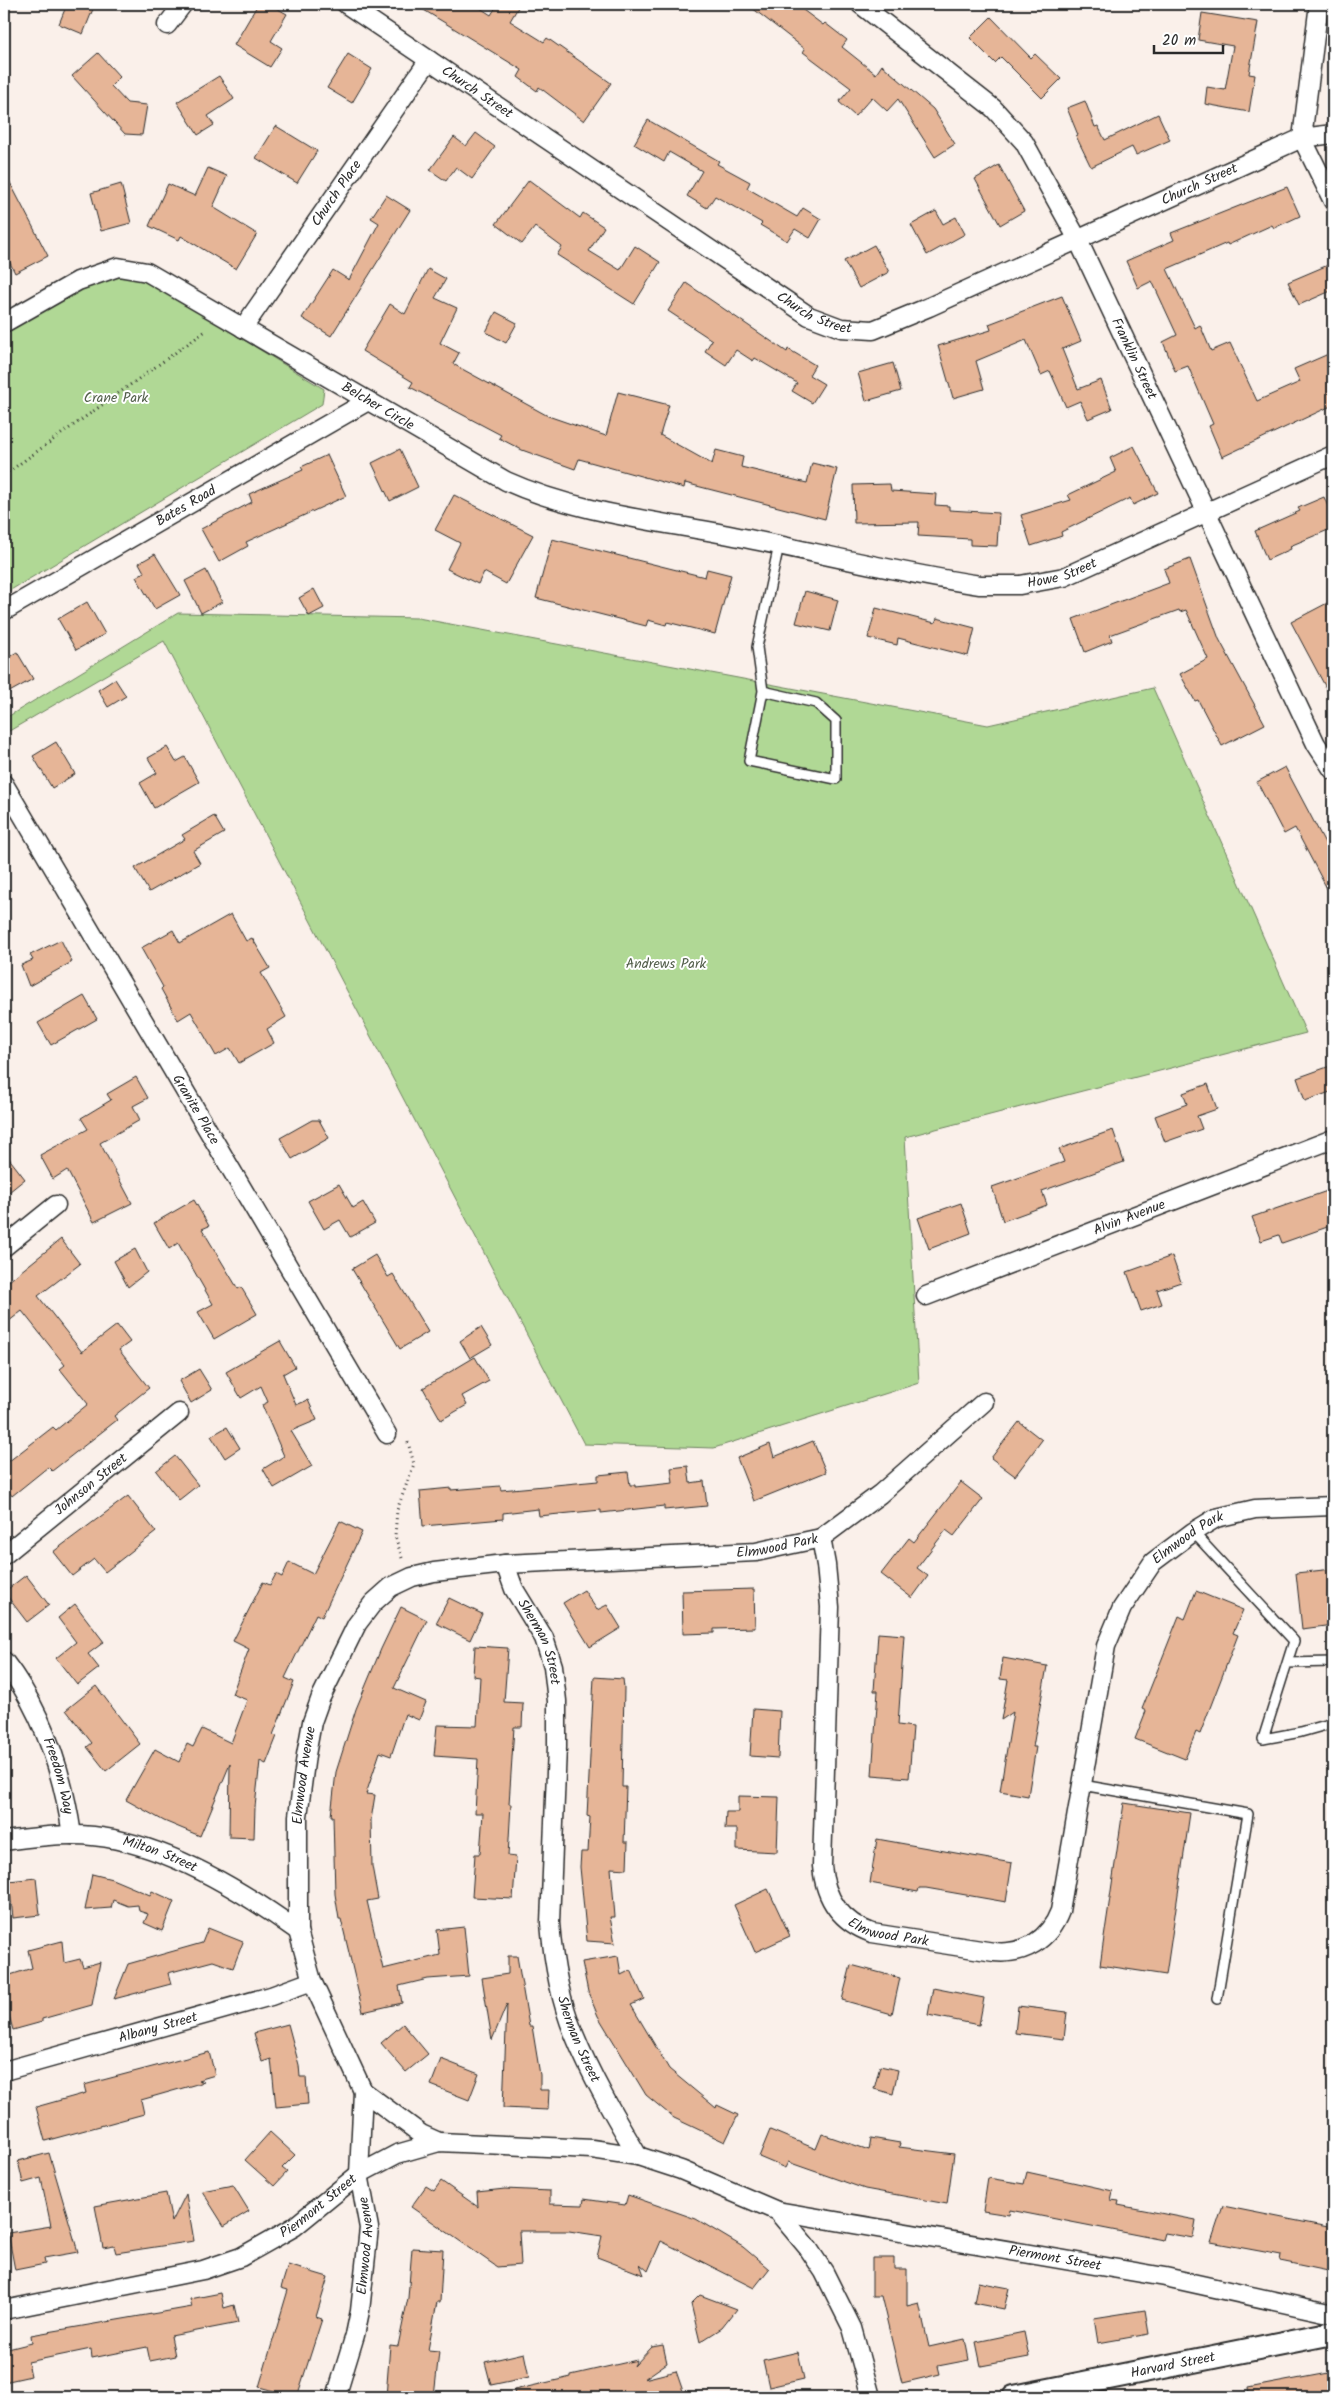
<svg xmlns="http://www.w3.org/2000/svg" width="1337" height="2401" viewBox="0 0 1337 2401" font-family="Kalam,sans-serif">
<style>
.green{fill:#b0d895;stroke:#6e8260}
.building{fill:#e6b597;stroke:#2b2b2b}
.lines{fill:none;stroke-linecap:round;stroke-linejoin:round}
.service-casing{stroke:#2b2b2b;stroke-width:12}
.minor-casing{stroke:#2b2b2b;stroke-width:21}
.tertiary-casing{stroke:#2b2b2b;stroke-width:26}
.path{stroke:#2b2b2b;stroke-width:3;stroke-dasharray:1 4;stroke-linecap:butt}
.service{stroke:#fff;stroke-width:9}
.minor{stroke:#fff;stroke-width:18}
.tertiary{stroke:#fff;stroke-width:22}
.labels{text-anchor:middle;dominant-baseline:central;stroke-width:4;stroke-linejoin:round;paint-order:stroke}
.street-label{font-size:14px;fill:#2b2b2b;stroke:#fff}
.park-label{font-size:14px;fill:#535f4b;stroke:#fff}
</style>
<rect width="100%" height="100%" fill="#faf0ea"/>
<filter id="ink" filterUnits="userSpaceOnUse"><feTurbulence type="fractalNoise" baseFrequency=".02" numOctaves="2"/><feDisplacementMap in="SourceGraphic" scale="10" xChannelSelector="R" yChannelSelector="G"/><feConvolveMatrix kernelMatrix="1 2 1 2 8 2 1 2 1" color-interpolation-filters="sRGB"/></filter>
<g filter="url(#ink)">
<path class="green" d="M110,273L141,277L324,389L322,404L4,594V334Z
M178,613L418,618L988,725L1153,688L1306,1033L905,1137L919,1383L714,1448L584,1444L164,641L4,734V719Z"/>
<path class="building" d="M67,4H95L83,34L59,24Z
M258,4H269L287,14L271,41L282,48L270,67L234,45Z
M414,4H474L491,15L498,4H520L510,21L544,42L547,38L611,83L584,121L539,87L537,91L518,77L522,70Z
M747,4H795L823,25L825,23L847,40L842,47L876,74L882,65L933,109L955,144L935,157L898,99L887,111L872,97L855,116L839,102L851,88L803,52L805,49Z
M1202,13L1258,22L1249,74L1255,75L1249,112L1205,104L1207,87L1225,90L1233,46L1198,40Z
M991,17L1031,58L1035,54L1061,79L1042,98L1001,57L995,63L970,38Z
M98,53L120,77L111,86L127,103L147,105L142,135L125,134L72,76Z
M348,54L372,69L352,103L327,88Z
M219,76L234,99L208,116L214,125L198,135L177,102Z
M1085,101L1095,127L1098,126L1105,140L1158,114L1170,140L1136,155L1132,147L1091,167L1076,136L1078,135L1067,108Z
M648,120L719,161L717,164L750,182L747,188L797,217L803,208L821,219L810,238L795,229L787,241L760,225L762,223L715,196L707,208L687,196L702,171L669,152L664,162L634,144Z
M276,126L317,151L297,183L256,158Z
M476,133L495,147L472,179L456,167L446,181L430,170L454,137L466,146Z
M999,165L1024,211L1000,225L975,179Z
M208,168L227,176L213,207L257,234L236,269L181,236L179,240L149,226L168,184L195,196Z
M4,171L48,256L15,273L4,251Z
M529,180L580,218L583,213L604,227L589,251L620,270L635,246L660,262L634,304L557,255L562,247L535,227L522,244L496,224Z
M121,184L131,223L101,231L91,193Z
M1287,187L1300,216L1274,228L1272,225L1228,245L1227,243L1167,269L1195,328L1200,325L1211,351L1230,343L1257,401L1300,382L1294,369L1333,352V405L1222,457L1209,426L1213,424L1188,366L1175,371L1163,342L1177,335L1152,281L1138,288L1126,261L1174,240L1171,233Z
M386,195L410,210L331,336L302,318L333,270L349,280L379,223L371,218Z
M936,211L943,224L956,217L965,234L927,255L911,225Z
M874,245L889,272L859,288L844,261Z
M1328,265L1333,277V290L1299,305L1288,282Z
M428,269L446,279L435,298L457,308L440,343L459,353L453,364L548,416L606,436L618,392L669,405L660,435L712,464L716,450L743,457L741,467L807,483L812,463L837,469L825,519L685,483L684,488L579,459L575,469L522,450L499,438L501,435L410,387L413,382L362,351L390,304L405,314Z
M686,283L787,352L788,349L815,365L809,375L824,384L812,403L792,391L797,383L755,358L753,361L736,350L726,365L705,351L712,340L668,311Z
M1062,296L1081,341L1062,349L1078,389L1101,380L1112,409L1088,419L1080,401L1066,407L1050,371L1041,375L1026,340L976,361L984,389L953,398L938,346L991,330L989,324Z
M496,312L517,323L506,343L486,332Z
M893,363L901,391L866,401L858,373Z
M1134,446L1158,493L1133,505L1130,498L1061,532L1062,536L1031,546L1021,515L1071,500L1068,495L1116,472L1110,458Z
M400,449L418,487L390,501L372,463Z
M327,455L346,496L246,542L248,546L219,562L201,529L252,502L249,494L303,470L301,467Z
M890,484L891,491L936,494L935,505L949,506V510L999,513L997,546L970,545V539L918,536L919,522L854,523L853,485Z
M454,495L533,535L506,584L484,572L478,584L447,569L460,543L435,530Z
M1324,497L1333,518V528L1290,546L1291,549L1267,560L1255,531L1300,511L1298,508Z
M552,539L705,577L707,569L731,575L715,634L667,622L666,625L648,620L646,626L536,598Z
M155,554L180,595L155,609L136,577L144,572L139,563Z
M1190,559L1219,639L1265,724L1222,746L1198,700L1195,701L1180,674L1208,659L1186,610L1180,612L1179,610L1110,635L1112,641L1085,652L1073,619L1169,583L1164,569Z
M206,570L222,602L201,613L185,581Z
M314,589L324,608L309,616L299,598Z
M805,591L838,600L830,631L796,623Z
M1333,600V701L1291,622Z
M87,602L105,634L76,650L58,619Z
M876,608L935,623L937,618L975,628L968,656L898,638L897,645L868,638Z
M17,652L33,679L4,695V660Z
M115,679L126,696L108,707L98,690Z
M56,742L75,774L52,788L33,756Z
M167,747L176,762L185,757L199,782L154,808L140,783L157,773L148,758Z
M1285,767L1333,858V900L1295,828L1284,834L1257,782Z
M214,816L224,833L193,851L200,863L149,892L135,868L185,839L182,835Z
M231,914L246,941L252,938L270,968L261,973L286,1017L267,1029L274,1043L239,1063L230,1048L216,1056L191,1012L178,1020L161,989L163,987L141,948L173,930L180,943Z
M61,940L72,962L29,986L21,965L33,960L30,955Z
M84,996L97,1019L51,1045L38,1023Z
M1333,1065V1091L1305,1101L1297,1078Z
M136,1077L148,1098L133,1106L140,1120L100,1143L132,1203L94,1222L67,1170L53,1179L40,1155L88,1129L81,1118L111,1100L107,1094Z
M1208,1084L1217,1109L1197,1116L1202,1129L1165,1142L1155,1116L1187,1104L1183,1093Z
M312,1120H319L329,1138L292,1159L280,1138Z
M1113,1130L1124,1162L1042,1191L1047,1205L1003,1221L992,1187L1064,1162L1059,1149Z
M4,1152L25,1179L4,1196Z
M339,1184L353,1208L363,1202L375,1223L350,1237L340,1220L324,1229L308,1201Z
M1333,1189V1225L1282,1243L1279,1235L1261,1241L1252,1217Z
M194,1200L209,1226L202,1229L238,1289L241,1287L257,1314L214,1339L198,1312L213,1304L178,1243L169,1249L154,1223Z
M961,1203L971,1233L929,1249L918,1218Z
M61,1239L80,1264L38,1296L82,1352L117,1325L130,1342L119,1350L149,1388L114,1416L117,1420L52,1471L48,1467L12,1496L4,1485V1465L53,1427L56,1430L88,1404L60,1369L65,1365L22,1311L4,1325V1285Z
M135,1249L147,1272L128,1287L114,1261Z
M375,1255L388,1277L393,1274L428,1332L400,1349L352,1269Z
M1172,1256L1181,1282L1157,1290L1162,1304L1141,1311L1127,1272Z
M481,1327L492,1345L470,1358L460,1341Z
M280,1341L295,1367L283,1374L296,1405L308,1400L317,1420L291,1431L312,1466L274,1488L263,1469L284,1456L262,1405L268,1402L261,1386L241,1398L226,1372Z
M475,1357L489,1381L462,1396L467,1405L441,1420L423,1388Z
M199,1369L212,1390L191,1403L179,1381Z
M1019,1422L1042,1440L1015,1476L991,1458Z
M227,1427L240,1448L225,1458L211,1436Z
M813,1441L826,1472L754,1501L737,1458L770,1444L774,1457Z
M175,1456L198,1485L179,1500L156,1471Z
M688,1466L690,1483L704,1481L707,1506L664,1510V1506L601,1513V1510L539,1516L538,1509L503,1513V1519L423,1526L420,1491L451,1488V1490L500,1486L501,1490L598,1481V1475L628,1472L630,1485H635V1487L673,1483L671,1468Z
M961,1482L983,1499L954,1536L946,1530L917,1568L928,1576L912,1598L881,1574L909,1538L914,1542Z
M128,1496L156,1532L105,1572L94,1559L72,1576L53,1552Z
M340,1521L362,1532L322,1617L316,1614L285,1678L294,1682L273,1735L277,1736L266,1764L260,1761L255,1807L254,1838L229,1837L230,1764L200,1836L164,1821L126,1800L155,1749L179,1762L187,1744L193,1747L202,1729L231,1743L247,1700L232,1694L249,1649L233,1641L263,1582L270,1585L276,1574L282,1577L289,1562L313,1574Z
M1333,1569V1625L1302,1629L1296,1573Z
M26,1575L49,1605L27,1622L4,1592Z
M754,1589L755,1628L714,1629V1633L683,1634L682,1591Z
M584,1590L597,1610L607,1605L621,1628L590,1647L563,1603Z
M1196,1591L1243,1610L1233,1633L1238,1635L1213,1700L1200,1734L1196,1732L1185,1759L1135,1739L1146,1711L1142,1709L1179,1616L1185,1619Z
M449,1598L482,1614L470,1640L436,1623Z
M75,1604L104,1642L88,1654L99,1668L77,1685L56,1658L76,1642L58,1618Z
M401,1607L427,1620L394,1688L426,1702L419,1720L405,1714L391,1756L380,1752L366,1794L375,1795L371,1820L372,1866L378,1899L367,1901L383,1969L440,1955L437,1930L464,1927L469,1976L428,1979L399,1986L402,2003L363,2012L341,1919H339L335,1894L333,1816H331L336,1772L356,1709L381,1649Z
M878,1633L904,1635L898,1725L913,1727L909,1778L872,1775L878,1691H874Z
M475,1646L508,1648L504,1702L523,1703L522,1727H514L509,1804H511L508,1856L516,1857L513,1899L472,1897L475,1854H480L483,1813H475L478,1759L434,1756L437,1725L477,1726L480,1677L473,1676Z
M1003,1658L1047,1666L1033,1747H1036L1028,1796L1000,1791L1013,1712L1001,1720L1008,1680L1000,1679Z
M594,1677L623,1679L624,1688L622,1787H626L624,1842H628L627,1869L611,1868L615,1917H610L615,1943L587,1941L580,1867L581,1852H588L590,1817L587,1816Z
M96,1686L140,1744L106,1771L87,1747L92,1743L66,1710Z
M753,1709L780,1711L778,1758L750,1756Z
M738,1796L779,1797L777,1852L737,1850V1829H725L726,1812H738Z
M1124,1803L1190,1813L1166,1975L1100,1965Z
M877,1839L1012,1863L1006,1902L926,1888H919L918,1892L870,1883Z
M92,1874L112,1879L150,1895L152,1891L174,1901L162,1931L144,1923L148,1914L139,1911L138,1905L128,1906L113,1900L111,1908L85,1910Z
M36,1878L40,1915L13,1918L9,1881Z
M768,1889L790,1936L755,1952L734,1905Z
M208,1928L243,1942L233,1968L213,1961L168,1973L171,1984L114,1999L128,1964L202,1943Z
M62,1941L64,1963L80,1959L83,1967L100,1962L92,2005L42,2019V2022L13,2030L4,1997V1977L32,1968L28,1950Z
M508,1956H517L529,2026H532L540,2075V2090H549L548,2110L503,2108L507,2004L492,2040L482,1978L508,1974Z
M618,1956L621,1975L631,1970L644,1999L631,2005L669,2069L716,2108L717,2105L738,2115L725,2142L674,2118L646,2095L598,2016L588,1992L582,1962Z
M851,1965L900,1978L892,2014L842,2000Z
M933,1988L984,1998L979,2025L928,2015Z
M1018,2006L1067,2012L1064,2039L1015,2033Z
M288,2024L299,2065L300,2077H306L308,2104L276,2107L271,2059L262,2062L254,2033Z
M403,2024L428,2054L406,2072L381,2043Z
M209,2052L215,2075L198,2080L204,2082L141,2100L144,2114L45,2141L36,2107L86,2093L84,2085Z
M441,2059L479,2074L469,2100L431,2085Z
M880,2066L898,2070L893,2094L874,2089Z
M770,2130L816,2149L822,2134L869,2150L871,2138L900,2143L899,2147L954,2154L947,2204L865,2189L788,2162L785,2168L759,2157Z
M270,2132L295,2155L282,2168L287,2172L274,2186L245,2160Z
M49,2153L78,2252L44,2258L45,2264L15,2270L8,2233L51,2226L41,2178L23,2183L18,2161Z
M1027,2172L1113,2191L1111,2200L1119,2201L1118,2205L1196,2220L1193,2238L1165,2233L1163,2240L1010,2210L1009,2215L983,2211L988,2178L1024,2184Z
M441,2181L478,2207L477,2192L505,2189L550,2191V2204L583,2205L584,2199L625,2205L628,2195L696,2219L743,2247L769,2269L754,2288L661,2241L648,2271L640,2264L644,2275L597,2257L602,2236L569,2231H519L521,2265L497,2267L411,2207L426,2186L434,2191Z
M233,2185L249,2211L224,2226L202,2191Z
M166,2193L172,2222L186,2194L194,2241L116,2253L114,2246L103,2248L95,2206Z
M1223,2206L1333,2228V2272L1280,2261L1281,2255L1211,2242Z
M412,2248L443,2250L440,2302H437L428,2350L439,2351L434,2397H386L390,2345L398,2346L408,2298Z
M872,2258H894V2269H907V2306L919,2303L929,2347L965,2339L969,2360L938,2366L940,2374L902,2383L881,2296H872Z
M288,2265L328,2277L316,2317L322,2319L297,2397L259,2387L288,2290L281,2288Z
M978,2282L1009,2288L1004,2309L974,2303Z
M221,2293L224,2308L234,2305L238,2323L171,2336L175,2356L150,2361L147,2347L92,2358L91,2349L28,2362L31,2376L4,2382V2350L32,2343L31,2335L192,2307L190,2299Z
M700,2295L737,2309L722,2328L700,2342L691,2304Z
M1145,2310L1149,2334L1098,2343L1094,2318Z
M1024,2332L1029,2357L981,2366L976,2342Z
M663,2345L667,2363L644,2379L676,2371L685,2397H515L514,2390L571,2377V2375L637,2360L634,2366L652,2347Z
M798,2352L804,2379L769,2387L763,2360Z
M524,2353L529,2377L491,2385L485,2362Z
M1333,2372V2397H1249L1248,2388Z"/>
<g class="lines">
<defs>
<path id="service" d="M763,691L816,703L836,721V779L749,761L763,691L757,647L779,545
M1193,1532L1294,1641L1263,1739L1301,1732L1333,1723
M1287,1663L1333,1662
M1082,1785L1248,1814L1217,1999"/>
<g id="minor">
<path id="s1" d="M346,4L809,316L841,328L873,330L929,307L1302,138L1333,134"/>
<path id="s2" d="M860,4L993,108L1024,142L1077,238L1316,744L1333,770"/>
<path d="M1319,4L1302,138L1333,201"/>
<path d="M167,25L183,4"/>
<path id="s3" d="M4,323L78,281L118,267L147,272L506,481C577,513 658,521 734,536C816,552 898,573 980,585H1020L1064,577L1333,455"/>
<path id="s4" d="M243,328L429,60"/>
<path id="s5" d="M4,611L368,401"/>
<path id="s6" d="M4,784L387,1434"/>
<path d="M4,1247L56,1205"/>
<path id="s7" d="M926,1296L1333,1139"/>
<path d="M821,1538L880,1494L984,1402"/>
<path id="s8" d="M4,1555L179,1413"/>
<path id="s9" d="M505,1564L514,1589L544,1638L553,1666L557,1701V1747L550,1923C553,1960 560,2000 574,2034C591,2076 615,2117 638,2156L681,2170L777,2211L808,2248L824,2272L852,2328L871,2397"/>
<path id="s10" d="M4,1661C42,1710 63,1773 72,1835"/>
<path id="s11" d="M4,1841C26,1838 50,1835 72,1835C150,1834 237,1887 298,1931"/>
<path id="s12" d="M4,2071L271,1996L312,1981"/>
<path id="s13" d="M439,2142L421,2134L363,2091L312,1981L298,1931V1816L306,1755L312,1722L321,1697L357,1624L373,1603L391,1587L412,1577L434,1572L505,1564L756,1552L821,1538L826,1565L830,1607L822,1866C825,1899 841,1922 872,1933L994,1952C1024,1955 1049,1940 1060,1911L1106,1646L1122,1608L1153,1562L1193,1532L1216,1518L1255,1509L1333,1506"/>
<path id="s14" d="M777,2211L1165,2277L1333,2314"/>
<path id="s15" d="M4,2310L203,2270L241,2257L294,2227L359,2174L397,2154L439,2142L592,2149L638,2156"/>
<path id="s16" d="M336,2397L355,2335L360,2311L369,2228L359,2174L363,2091"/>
</g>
<g id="tertiary">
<path id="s17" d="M1014,2397L1333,2333"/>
</g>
</defs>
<use href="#service" class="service-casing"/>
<use href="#minor" class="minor-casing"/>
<use href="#tertiary" class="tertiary-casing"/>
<path class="path" d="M4,475L207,330
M402,1558L395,1536L397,1510L414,1464L407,1439"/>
<use href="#service" class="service"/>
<use href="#minor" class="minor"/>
<use href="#tertiary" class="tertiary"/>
</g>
</g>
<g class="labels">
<g class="street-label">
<text stroke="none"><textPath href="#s1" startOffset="158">Church Street</textPath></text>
<text stroke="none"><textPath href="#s1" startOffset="982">Church Street</textPath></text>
<text stroke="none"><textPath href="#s4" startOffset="164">Church Place</textPath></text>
<text stroke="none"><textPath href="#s1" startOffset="562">Church Street</textPath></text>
<text stroke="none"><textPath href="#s2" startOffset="458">Franklin Street</textPath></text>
<text stroke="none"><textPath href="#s3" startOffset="424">Belcher Circle</textPath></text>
<text stroke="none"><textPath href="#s5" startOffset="210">Bates Road</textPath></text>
<text stroke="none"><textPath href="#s3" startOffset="1142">Howe Street</textPath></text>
<text stroke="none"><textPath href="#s6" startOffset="378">Granite Place</textPath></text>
<text stroke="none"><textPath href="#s7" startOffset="218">Alvin Avenue</textPath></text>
<text stroke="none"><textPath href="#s8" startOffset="112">Johnson Street</textPath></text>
<text stroke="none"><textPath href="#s13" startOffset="2102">Elmwood Park</textPath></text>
<text stroke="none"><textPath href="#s13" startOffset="1024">Elmwood Park</textPath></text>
<text stroke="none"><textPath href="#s9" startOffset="86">Sherman Street</textPath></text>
<text stroke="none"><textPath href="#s13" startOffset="421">Elmwood Avenue</textPath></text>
<text stroke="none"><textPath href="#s10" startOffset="128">Freedom Way</textPath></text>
<text stroke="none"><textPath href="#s11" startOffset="159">Milton Street</textPath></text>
<text stroke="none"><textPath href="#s13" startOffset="1502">Elmwood Park</textPath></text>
<text stroke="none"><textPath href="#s12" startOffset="160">Albany Street</textPath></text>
<text stroke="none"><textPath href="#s9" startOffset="491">Sherman Street</textPath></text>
<text stroke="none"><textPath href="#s15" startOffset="336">Piermont Street</textPath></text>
<text stroke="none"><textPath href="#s16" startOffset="155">Elmwood Avenue</textPath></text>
<text stroke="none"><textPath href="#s14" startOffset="282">Piermont Street</textPath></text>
<text stroke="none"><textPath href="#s17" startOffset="162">Harvard Street</textPath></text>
</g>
<g class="park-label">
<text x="116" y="398">Crane Park</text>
<text x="666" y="964">Andrews Park</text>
</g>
</g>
<rect width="1337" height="2401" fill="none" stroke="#fff" stroke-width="20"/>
<rect x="10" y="10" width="1317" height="2381" fill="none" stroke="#2b2b2b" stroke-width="2" filter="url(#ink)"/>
<path d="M1154 45v8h69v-8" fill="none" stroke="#2b2b2b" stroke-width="2.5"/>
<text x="1162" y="45" font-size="15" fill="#2b2b2b" stroke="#ffffff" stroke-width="4" paint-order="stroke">20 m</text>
</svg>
